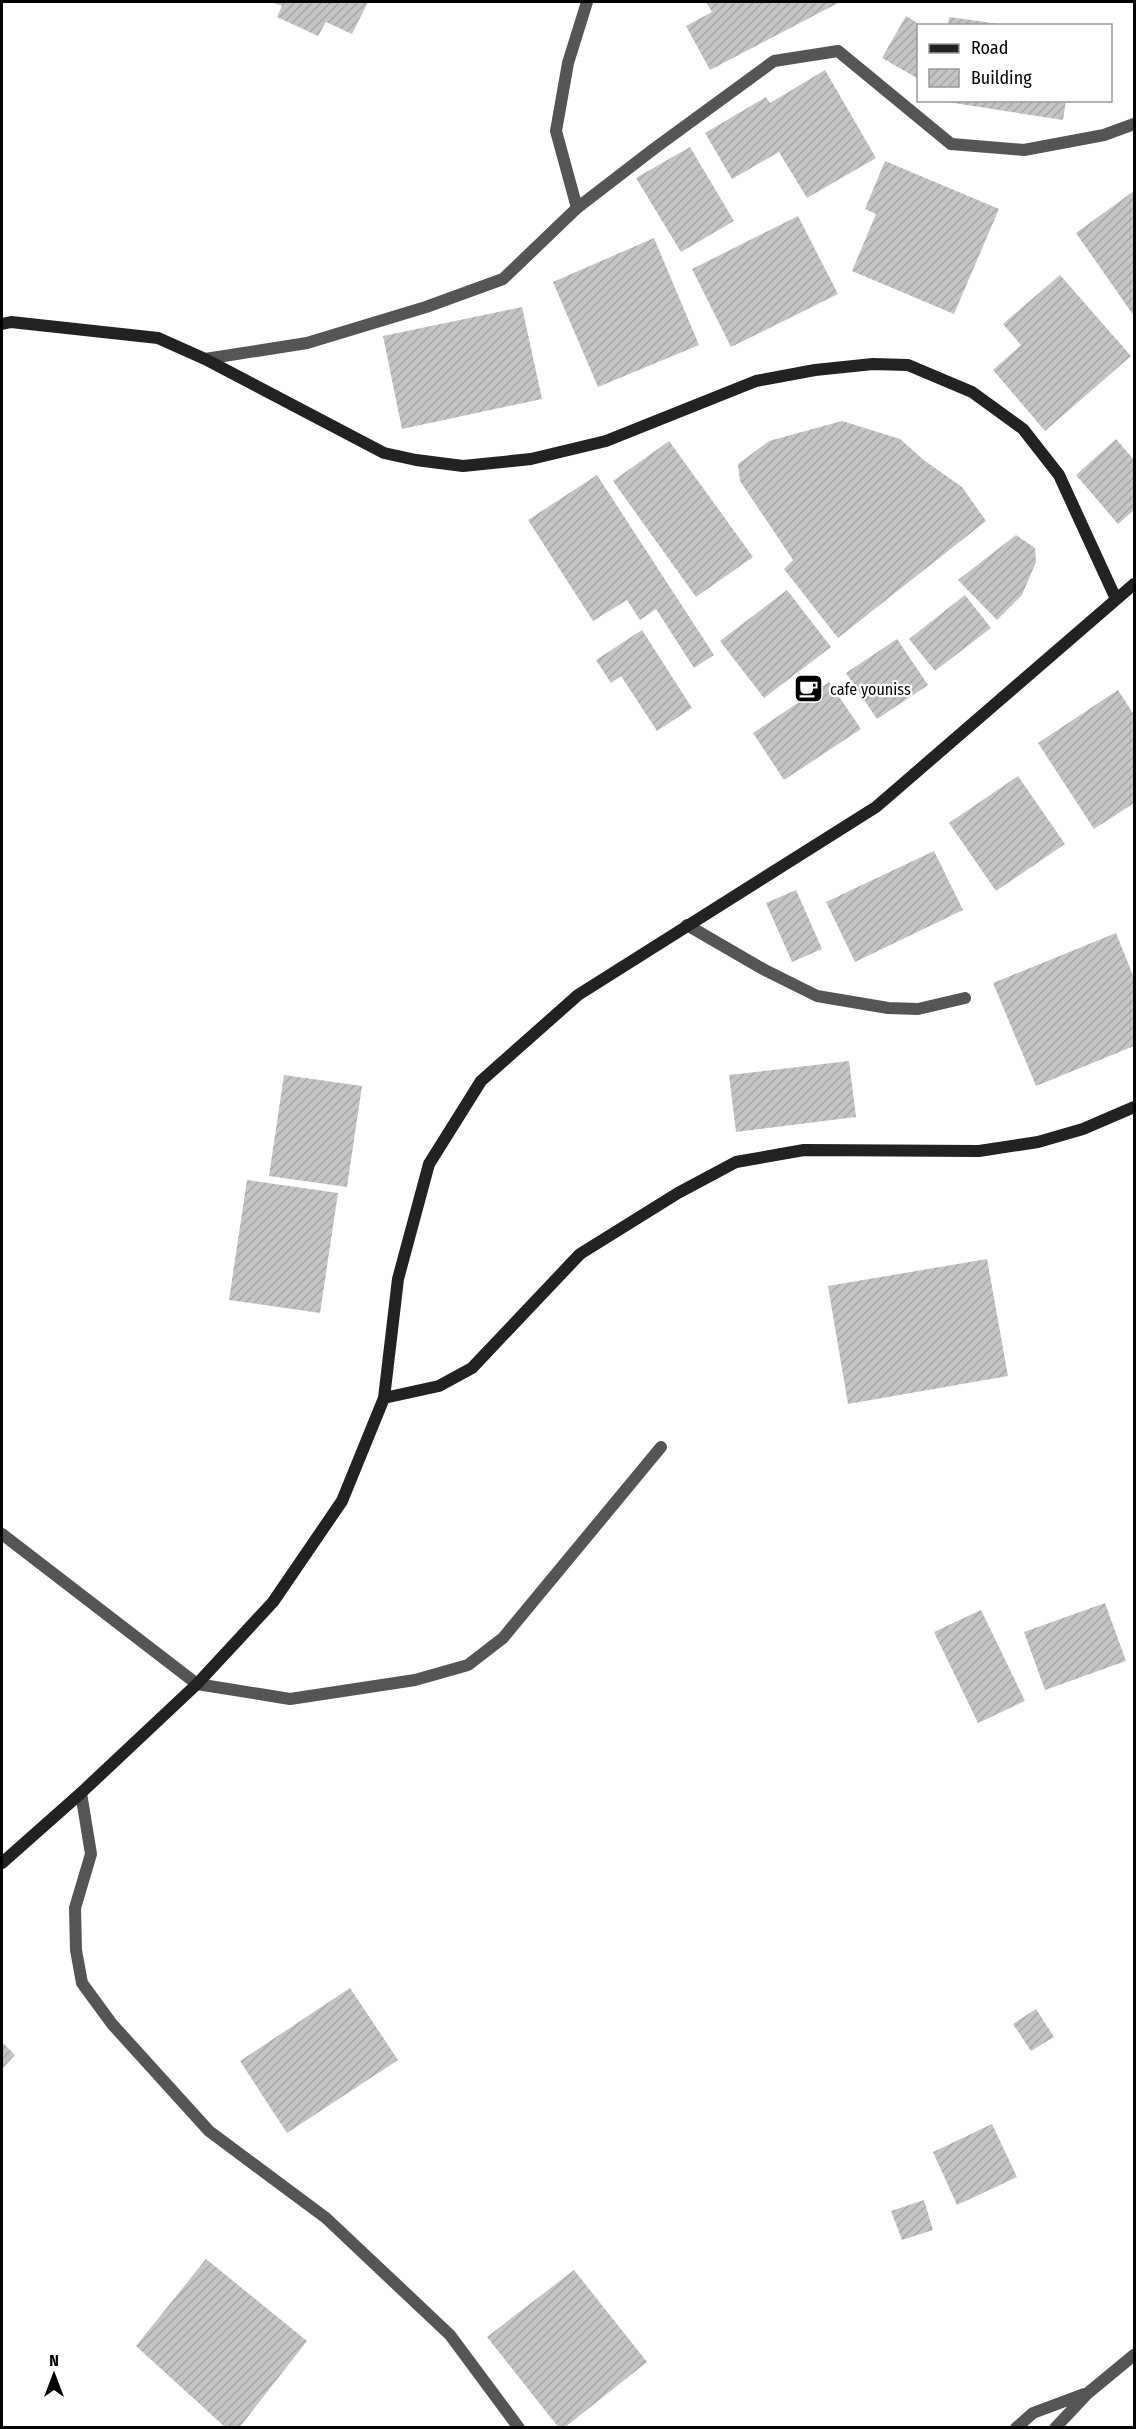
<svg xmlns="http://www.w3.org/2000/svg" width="1136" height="2429" viewBox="0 0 1136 2429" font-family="'Fira Sans Condensed',sans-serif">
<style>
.building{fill:url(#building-hatch)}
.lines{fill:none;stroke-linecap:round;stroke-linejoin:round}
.lane{stroke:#555;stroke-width:12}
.street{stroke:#555;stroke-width:12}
.secondary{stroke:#222;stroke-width:12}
.labels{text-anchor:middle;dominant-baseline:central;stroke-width:4.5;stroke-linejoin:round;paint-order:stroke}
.poi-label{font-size:16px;fill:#000;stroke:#fff;text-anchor:start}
</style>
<defs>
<pattern id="building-hatch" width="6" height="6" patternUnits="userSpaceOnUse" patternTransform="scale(1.5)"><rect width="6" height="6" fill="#c4c4c4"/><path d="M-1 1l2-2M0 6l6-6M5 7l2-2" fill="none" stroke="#a7a7a7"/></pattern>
</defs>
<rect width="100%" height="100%" fill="#fff"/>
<path class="building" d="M272,2H368L352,34L326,22L318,36L277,17L282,6Z
M706,2H840L710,70L686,26L712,12Z
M906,16L922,26H918L917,78L882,58Z
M949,17L1000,24V26H948Z
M825,70L876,158L807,198L779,152L732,179L705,133L766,97L770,103Z
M935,100H1066L1063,120Z
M690,147L734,221L681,252L636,178Z
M885,161L999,209L954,314L852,271L876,214L865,209Z
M1134,191V316L1076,233Z
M798,216L838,294L731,347L692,269Z
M654,238L699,345L598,387L553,282Z
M1060,275L1131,356L1045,431L993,370L1021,345L1003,324Z
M522,307L542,399L402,429L383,336Z
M842,421L900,439L925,461L962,487L986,521L838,638L784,569L793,560L740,481L738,464L769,441Z
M1116,439L1134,460V510L1118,524L1076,475Z
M669,441L753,557L696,597L613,481Z
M597,475L714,655L694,668L656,609L640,620L627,600L593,621L528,520Z
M1016,535L1035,548L1036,562L1022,595L997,620L958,580Z
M787,590L831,647L764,698L720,641Z
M965,595L991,628L935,671L909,639Z
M642,630L692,708L657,731L621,676L611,683L596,660Z
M897,639L928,685L877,719L846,673Z
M829,682L861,729L784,780L753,733Z
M1118,690L1134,715V803L1094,829L1038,743Z
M1018,776L1065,844L996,891L949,823Z
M934,851L963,910L855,962L826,902Z
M796,890L822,949L792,962L766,903Z
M1116,933L1134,978V1046L1036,1086L993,983Z
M849,1061L856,1117L736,1132L729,1075Z
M284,1075L362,1086L347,1187L269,1176Z
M247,1180L338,1193L320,1313L229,1300Z
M987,1259L1008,1376L848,1404L828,1286Z
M1105,1603L1126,1661L1045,1690L1024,1632Z
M981,1610L1025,1701L978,1723L934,1632Z
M350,1988L398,2060L287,2133L240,2061Z
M1036,2009L1054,2037L1031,2051L1013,2024Z
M2,2042L15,2055L2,2069Z
M992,2124L1017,2177L957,2205L933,2152Z
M924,2200L933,2230L902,2240L891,2211Z
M206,2259L307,2341L239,2428H226L136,2346Z
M574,2270L647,2362L564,2428H559L487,2337Z"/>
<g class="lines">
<path class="lane" d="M577,208L556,131L568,63L587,2"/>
<path class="street" d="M205,359L307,343L426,307L503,279L577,208L655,148L774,61L838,51L951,144L1024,150L1104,135L1134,124
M687,925L763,969L817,996L888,1008L918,1009L965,998
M2,1534L197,1684L290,1699L415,1680L468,1665L503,1638L661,1447
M81,1793L91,1854L75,1908L76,1950L82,1983L112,2024L209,2131L326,2218L450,2335L519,2428
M1016,2428L1033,2413L1084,2394
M1055,2428L1088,2393L1134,2355"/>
<path class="secondary" d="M2,324L11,322L158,338L205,359L384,453L416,460L463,466L531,459L606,441L756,381L815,370L873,364L908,365L972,392L1023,429L1059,475L1116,599
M384,1398L439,1386L472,1368L580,1254L678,1193L736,1162L804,1150L979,1151L1038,1142L1083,1129L1134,1107
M2,1863L81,1793L197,1684L273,1602L342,1501L384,1398L398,1279L429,1164L481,1081L578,995L876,807L1134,584"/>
</g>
<defs>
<symbol id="cafe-square" viewBox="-11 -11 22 22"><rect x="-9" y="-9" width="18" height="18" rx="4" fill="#000" stroke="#fff"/><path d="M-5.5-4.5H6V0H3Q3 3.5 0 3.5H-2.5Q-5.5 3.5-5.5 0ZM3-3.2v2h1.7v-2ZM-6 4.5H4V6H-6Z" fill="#fff"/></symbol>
</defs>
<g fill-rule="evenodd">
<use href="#cafe-square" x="792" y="672" width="33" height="33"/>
</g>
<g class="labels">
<g class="poi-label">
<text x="830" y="689">cafe youniss</text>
</g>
</g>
<rect width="1136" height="2429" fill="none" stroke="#000000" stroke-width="6"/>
<rect x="917" y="24" width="195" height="78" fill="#ffffff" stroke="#999999" stroke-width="1.5"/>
<rect x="929" y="44" width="30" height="9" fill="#222222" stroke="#999999" stroke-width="1.5"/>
<text x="971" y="54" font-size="18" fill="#000000">Road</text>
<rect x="929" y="69" width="30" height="18" fill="url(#building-hatch)" stroke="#999999" stroke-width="1.5"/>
<text x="971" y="84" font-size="18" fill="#000000">Building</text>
<g transform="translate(54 2375)" stroke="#ffffff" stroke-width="4.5" paint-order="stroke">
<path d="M0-4.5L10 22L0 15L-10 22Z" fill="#000000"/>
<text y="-9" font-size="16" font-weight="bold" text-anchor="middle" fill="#000000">N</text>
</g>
</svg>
